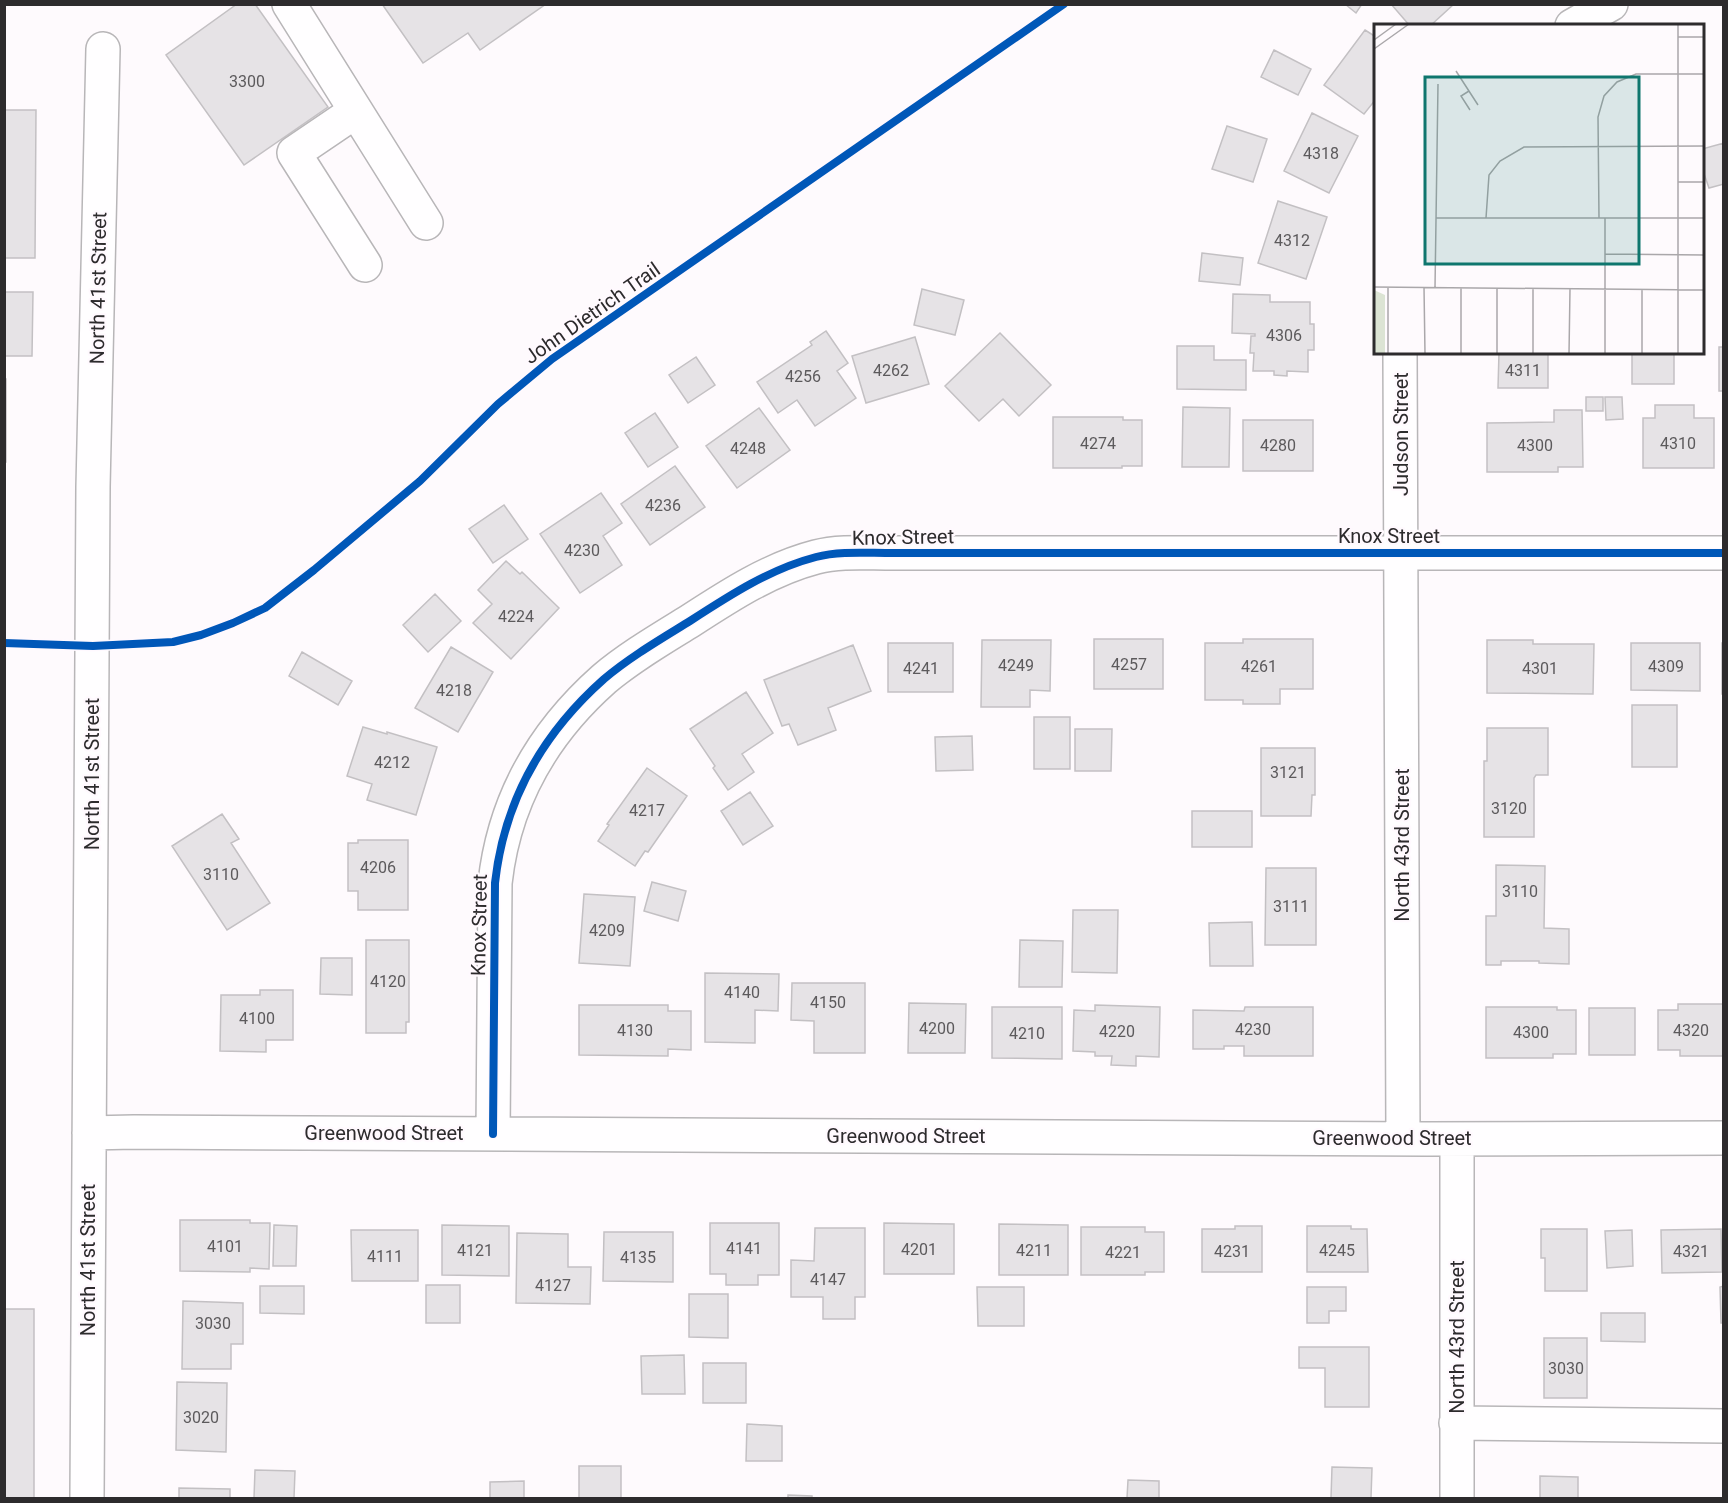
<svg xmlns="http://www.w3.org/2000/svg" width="1728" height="1503" viewBox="0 0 1728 1503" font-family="Roboto,sans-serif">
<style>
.building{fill:#e6e3e6;stroke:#c3c0c3;stroke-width:1.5}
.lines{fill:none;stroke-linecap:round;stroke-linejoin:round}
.minor-casing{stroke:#b8b6b8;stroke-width:36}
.minor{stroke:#fffeff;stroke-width:33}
.cycleway-casing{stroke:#fff9fe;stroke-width:11}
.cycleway{stroke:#0057b8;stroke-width:8}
.labels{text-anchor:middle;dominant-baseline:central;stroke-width:4.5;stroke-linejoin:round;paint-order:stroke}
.number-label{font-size:16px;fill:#5c5a5c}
.street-label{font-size:20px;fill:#2d2b2d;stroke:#fff9fe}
.inset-road{fill:none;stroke:#aaa7aa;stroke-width:1.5}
.view{fill:#0f766e;fill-opacity:0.15;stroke:#0f766e;stroke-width:3}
.inset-edge{fill:none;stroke:#2d2b2d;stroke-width:3}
</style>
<rect width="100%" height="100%" fill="#fefafd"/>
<path class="building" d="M237,4H255L328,107L244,165L166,55Z
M382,4H546L480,50L468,33L423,63Z
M1345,4H1362L1356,13Z
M1391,4H1454L1430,26H1410Z
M1365,30L1376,37V99L1364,114L1324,85Z
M1274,50L1311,69L1298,95L1261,77Z
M4,110H36L35,258H4Z
M1312,113L1358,136L1329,193L1284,171Z
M1227,126L1267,139L1253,182L1212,169Z
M1724,143V184L1709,188L1702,168V149Z
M1278,201L1327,217L1306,279L1258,263Z
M1202,253L1243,258L1240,285L1199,281Z
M922,289L964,300L955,335L914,325Z
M4,292H33L32,356H4Z
M1233,294L1270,295V302H1310V324H1314V350H1308V372L1287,371V376L1274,375V371H1253L1254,353H1250L1251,336H1255V334L1232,333Z
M826,331L848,363L837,371L856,398L815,426L797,400L778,413L757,382L812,345L810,342Z
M1000,333L1051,385L1019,416L1003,399L979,421L945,386Z
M915,337L929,384L866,403L852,356Z
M1177,346H1214V360H1246V390L1177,389Z
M1719,347H1724V391H1719Z
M1499,352H1548V388H1498Z
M1632,352H1674V384H1632Z
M696,357L715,385L688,403L669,375Z
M4,379H6V462H4Z
M1586,397H1603V411H1586Z
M1605,397H1622L1623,419L1606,420Z
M1655,405H1694V418H1714V468H1643V418H1655Z
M1183,407L1230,408L1229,467H1182Z
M759,408L790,450L737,488L706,446Z
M1554,410H1582L1583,467H1558V472H1487V423L1554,422Z
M655,413L678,447L648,467L625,433Z
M1053,417H1123V420H1142V466H1122V468H1053Z
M1243,420H1313V471H1243Z
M675,466L705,507L650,545L621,504Z
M601,493L622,523L603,536L622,565L580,593L540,534Z
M504,505L528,539L493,563L469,529Z
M506,561L520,574L522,572L559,608L511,659L473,623L492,604L478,590Z
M435,594L461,621L428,652L403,625Z
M1094,639H1163V689H1094Z
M1243,639H1313V689H1280V704H1243V700H1205V643H1243Z
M982,640H1051L1050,691L1030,690V707H981Z
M1487,640H1533V644H1594L1593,694L1487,693Z
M888,643H953V692H888Z
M1631,643H1700V691L1631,690Z
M1722,643H1724V694H1722Z
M853,645L871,691L828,708L836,730L798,745L789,724L782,726L764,680Z
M451,647L493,672L458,732L415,708Z
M302,652L352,681L338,705L289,676Z
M746,692L773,733L742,754L754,772L728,790L713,768L715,766L690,729Z
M1632,705H1677V767H1632Z
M1034,717H1070V769H1034Z
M363,727L387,734V732L437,747L416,815L367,800L372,784L347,776Z
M1487,728H1548V775H1536L1534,778V837H1484V761H1487Z
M1075,729H1112L1111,771H1075Z
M972,736L973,770L936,771L935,737Z
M1261,748H1315V795H1312L1311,816H1261Z
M647,768L687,796L648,852L645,851L635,866L598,841L609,825L607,824Z
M750,792L773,826L743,845L721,811Z
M1192,811H1252V847H1192Z
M222,814L239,839L231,843L270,903L227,930L172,846Z
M358,840H408V910H358V891H348V843H358Z
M1496,865L1545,866L1544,928L1569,929V964L1539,963V961H1501V965H1486V916H1496Z
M1266,868H1316V945H1265Z
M652,882L686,891L678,921L644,911Z
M584,894L635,897L630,966L579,963Z
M1073,910H1118L1117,973L1072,972Z
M1252,922L1253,966H1210L1209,923Z
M366,940H409V1022H406V1033H366Z
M1020,940L1063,941L1062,987H1019Z
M321,958H352V995L320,994Z
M705,973L779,974L778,1011L755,1010V1043L705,1042Z
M792,983H865V1053H814V1021L791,1020Z
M260,990H293V1040H266V1052L220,1051L221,995H260Z
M909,1003L966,1004L965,1053H908Z
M1678,1004H1724V1056H1680V1050H1658V1010H1678Z
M579,1005H668V1011H691V1050L668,1049V1056L579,1055Z
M1095,1005L1160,1007L1159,1057L1136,1056V1066L1111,1065L1112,1056H1095V1052L1073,1051L1074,1010L1095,1011Z
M992,1007H1062V1059L992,1058Z
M1245,1007H1313V1056H1244V1046H1224V1049H1193V1010L1244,1011Z
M1486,1007H1557V1010H1576V1054H1553V1058H1486Z
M1589,1008H1635V1055H1589Z
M180,1220H250V1223H270L269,1269L250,1268V1272L180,1271Z
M710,1223H779V1275H758V1285H726V1274H710Z
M884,1223L954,1224V1274H884Z
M999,1224L1068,1225V1275H999Z
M274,1225L297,1226L296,1266H273Z
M442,1225L509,1226V1276L442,1275Z
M1235,1226H1262V1272H1202V1229H1235Z
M1307,1226H1351V1229H1367L1368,1272H1307Z
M1081,1227H1145V1232H1164V1272H1145V1275H1081Z
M815,1228H865V1297H855V1319H823V1297H791V1260L814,1261Z
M1541,1229H1587V1291H1545V1258H1541Z
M1721,1229L1722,1272L1662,1273L1661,1230Z
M351,1230H418V1281H352Z
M1632,1230L1633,1266L1607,1268L1605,1231Z
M604,1232H673V1282L603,1281Z
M517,1233L568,1234V1267H591L590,1304L516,1303Z
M426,1285H460V1323H426Z
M260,1286H304V1314L260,1313Z
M1724,1286V1323H1721L1720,1287Z
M977,1287H1024V1326H978Z
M1307,1287H1346V1311H1329V1323H1307Z
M689,1294H728V1338L689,1337Z
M183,1301L243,1303V1344H231V1369H182Z
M4,1309H34V1498H4Z
M1601,1313H1645V1342L1601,1341Z
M1544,1338H1587V1398H1544Z
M1299,1347H1369V1407H1325V1368H1299Z
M684,1355L685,1394H642L641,1356Z
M703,1363H746V1403H703Z
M177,1382L227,1383L226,1452L176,1450Z
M747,1424L782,1426V1461H746Z
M579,1466H621V1498H579Z
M1332,1467L1372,1468L1371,1498H1331Z
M255,1470L295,1471L294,1498H254Z
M1540,1476L1578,1477V1498H1540Z
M1128,1480L1159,1481V1498H1127Z
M524,1481V1498H490V1482Z
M179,1488L230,1489V1498H179Z
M788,1495L812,1496V1498H788Z"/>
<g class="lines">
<defs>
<path id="minor" d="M289,4L426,223
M1572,26L1611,4
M356,111L294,153L365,265
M1400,352L1403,1138
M89,1133L134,1132L1427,1139L1724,1138
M493,1134L495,883C504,801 542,734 604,679C630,657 661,639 690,621C730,595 770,569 816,557C839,551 865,553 888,553H1724
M1456,1423L1724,1426
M87,1498L93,487L103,49
M1457,1498V1139"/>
</defs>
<use href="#minor" class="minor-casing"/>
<use href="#minor" class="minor"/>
<defs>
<path id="cycleway" d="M4,643L93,646L173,642L201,635L233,623L265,608L314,570L420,481L498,404L552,359L1064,4
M493,1134L495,883C504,801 542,734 604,679C630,657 661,639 690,621C730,595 770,569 816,557C839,551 865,553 888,553H1724"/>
</defs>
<use href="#cycleway" class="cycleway-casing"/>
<use href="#cycleway" class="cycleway"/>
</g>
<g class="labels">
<g class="number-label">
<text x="247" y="81">3300</text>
<text x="1321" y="153">4318</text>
<text x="1292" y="240">4312</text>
<text x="1284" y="335">4306</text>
<text x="891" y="370">4262</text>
<text x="1523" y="370">4311</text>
<text x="803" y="376">4256</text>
<text x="1098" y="443">4274</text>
<text x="1678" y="443">4310</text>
<text x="1278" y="445">4280</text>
<text x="1535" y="445">4300</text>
<text x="748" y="448">4248</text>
<text x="663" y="505">4236</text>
<text x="582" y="550">4230</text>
<text x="516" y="616">4224</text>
<text x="1129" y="664">4257</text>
<text x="1016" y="665">4249</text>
<text x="1259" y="666">4261</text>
<text x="1666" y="666">4309</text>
<text x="921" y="668">4241</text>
<text x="1540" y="668">4301</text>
<text x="454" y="690">4218</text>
<text x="392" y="762">4212</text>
<text x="1288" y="772">3121</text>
<text x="1509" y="808">3120</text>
<text x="647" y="810">4217</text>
<text x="378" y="867">4206</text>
<text x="221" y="874">3110</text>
<text x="1520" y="891">3110</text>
<text x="1291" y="906">3111</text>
<text x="607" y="930">4209</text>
<text x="388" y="981">4120</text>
<text x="742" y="992">4140</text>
<text x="828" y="1002">4150</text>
<text x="257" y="1018">4100</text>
<text x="937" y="1028">4200</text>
<text x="1253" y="1029">4230</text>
<text x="635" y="1030">4130</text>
<text x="1691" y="1030">4320</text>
<text x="1117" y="1031">4220</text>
<text x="1531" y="1032">4300</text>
<text x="1027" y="1033">4210</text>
<text x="225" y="1246">4101</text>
<text x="744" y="1248">4141</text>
<text x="919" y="1249">4201</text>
<text x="475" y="1250">4121</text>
<text x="1034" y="1250">4211</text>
<text x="1337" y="1250">4245</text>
<text x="1232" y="1251">4231</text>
<text x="1691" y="1251">4321</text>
<text x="1123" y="1252">4221</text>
<text x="385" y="1256">4111</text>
<text x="638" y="1257">4135</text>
<text x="828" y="1279">4147</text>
<text x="553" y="1285">4127</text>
<text x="213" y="1323">3030</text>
<text x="1566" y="1368">3030</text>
<text x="201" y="1417">3020</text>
</g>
<g class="street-label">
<text transform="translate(98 288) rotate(-89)">North 41st Street</text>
<text transform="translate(592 313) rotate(-35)">John Dietrich Trail</text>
<text transform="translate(1401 434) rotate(-90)">Judson Street</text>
<text x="1389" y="536">Knox Street</text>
<text transform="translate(903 537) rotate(-1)">Knox Street</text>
<text transform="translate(92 774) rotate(-90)">North 41st Street</text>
<text transform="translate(1402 845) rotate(-90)">North 43rd Street</text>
<text transform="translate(479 925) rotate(-89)">Knox Street</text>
<text x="384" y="1133">Greenwood Street</text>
<text x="906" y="1136">Greenwood Street</text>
<text x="1392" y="1138">Greenwood Street</text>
<text transform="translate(88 1260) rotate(-90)">North 41st Street</text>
<text transform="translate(1457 1337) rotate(-90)">North 43rd Street</text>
</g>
</g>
<g transform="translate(1374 24)">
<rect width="330" height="330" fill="#fefafd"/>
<path d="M0,266L11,271V330H0Z" fill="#dce4d4"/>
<path class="inset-road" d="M304,0V330M304,13H330M0,16L22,0M0,25L35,0M82,47L104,81M95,67L87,72L96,86M304,158H330M62,194H330M112,194L115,151L126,137L150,123L330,122M225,194L224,93L230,72L243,58L262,50H330M231,194V330M231,230L330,231M0,263L330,266M14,263V330M50,263L51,330M61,264L64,60M87,264V330M268,266V330M123,330V264M159,330V265M195,330L196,265"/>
<path class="view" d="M51,53H265V240H51Z"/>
<rect width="330" height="330" class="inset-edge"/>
</g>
<rect width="1728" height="1503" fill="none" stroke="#2d2b2d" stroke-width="12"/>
</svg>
